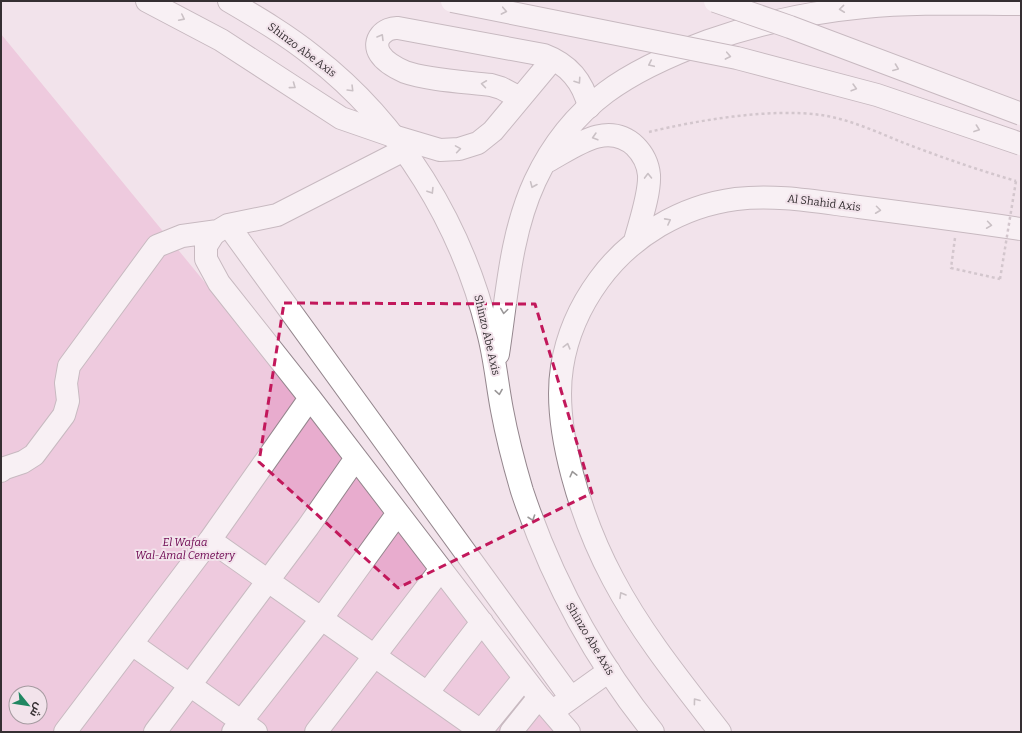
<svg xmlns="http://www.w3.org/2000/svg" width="1022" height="733" viewBox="0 0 1022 733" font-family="Bitter,Cairo,serif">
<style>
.green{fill:#e8acce;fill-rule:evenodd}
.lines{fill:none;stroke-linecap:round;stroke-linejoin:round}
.minor-casing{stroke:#94868d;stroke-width:24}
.major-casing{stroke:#94868d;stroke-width:24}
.highway-casing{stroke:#94868d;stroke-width:24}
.path{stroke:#aea3a9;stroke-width:2.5;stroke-dasharray:3 3;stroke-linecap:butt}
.minor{stroke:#fff;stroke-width:22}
.major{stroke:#fff;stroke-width:22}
.highway{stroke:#fff;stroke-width:22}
.highway-bridge-casing{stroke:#94868d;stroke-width:24;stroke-linecap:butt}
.path-bridge{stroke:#aea3a9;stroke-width:2.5;stroke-dasharray:3 3;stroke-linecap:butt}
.highway-bridge{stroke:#fff;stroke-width:22}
.oneway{stroke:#9a9798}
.marked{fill:none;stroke:#c2185b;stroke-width:3;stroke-dasharray:8 5;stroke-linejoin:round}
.labels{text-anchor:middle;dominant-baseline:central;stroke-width:4;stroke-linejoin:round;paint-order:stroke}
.street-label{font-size:11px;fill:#352f32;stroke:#f2e3eb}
.park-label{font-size:11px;font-style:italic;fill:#6d0550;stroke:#f2e3eb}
</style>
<rect width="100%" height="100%" fill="#f2e3eb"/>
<path class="green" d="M1,34L574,732H1ZM16,693H40V717H16Z"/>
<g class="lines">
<defs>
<path id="minor" d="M520,98L501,88L491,85C467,82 427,80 405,72C396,68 385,62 380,54C371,40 385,27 398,28L544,55C568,64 583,81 589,107
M393,136L440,150L459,149L478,143L493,131L553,59
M404,150L277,215L228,225L218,231L213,235L206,246V259L219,283L310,398L539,697L569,732
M228,225L571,698
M1,471L5,468L23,462L34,455L64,415L68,401L66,383L69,366L157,246L182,236L218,231
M210,540L481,731L480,732
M132,644L256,732
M428,692L482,622
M560,706L609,671
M481,731L524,678
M65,732L210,540L310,398
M155,732L308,527L356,458
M233,732L319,622L398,513
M316,732L441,569
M511,732L539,697"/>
<path id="major" d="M229,1C258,18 287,35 313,56C401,124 462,225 488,332C495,358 497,384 502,410C507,437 514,464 522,491C551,578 595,660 653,732
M548,161C574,147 607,120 635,146C643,154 648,164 649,175C650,194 640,222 635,241
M498,354C507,296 510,235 535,181C572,102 630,70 708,41C759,23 811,12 864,7C916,2 969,4 1021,4
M720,732C682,683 642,634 613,579C583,523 552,430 562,367C567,335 580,306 599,280C631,236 682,206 736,199C777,194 818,202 859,207C913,214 967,221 1021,229"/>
<path id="highway" d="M147,1L221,40L341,118L393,136"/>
</defs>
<use href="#minor" class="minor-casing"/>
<use href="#major" class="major-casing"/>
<use href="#highway" class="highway-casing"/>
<path class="path" d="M649,132C698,120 771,108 821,115C849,119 877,132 904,143C941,157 978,170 1016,181
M955,238L951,268L1000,279"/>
<use href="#minor" class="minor"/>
<use href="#major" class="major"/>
<use href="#highway" class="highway"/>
<defs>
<path id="highway-bridge" d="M452,1L737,58L877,95L1021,144
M715,1L790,27L1021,114"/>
</defs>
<use href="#highway-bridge" class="highway-bridge-casing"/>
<path class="path-bridge" d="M1000,279L1016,181"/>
<use href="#highway-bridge" class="highway-bridge"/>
</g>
<defs><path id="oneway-chevron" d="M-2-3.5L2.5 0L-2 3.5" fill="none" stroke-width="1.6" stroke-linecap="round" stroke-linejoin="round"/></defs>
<g class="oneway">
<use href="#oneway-chevron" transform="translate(842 9) rotate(174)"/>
<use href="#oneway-chevron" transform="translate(504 11) rotate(11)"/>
<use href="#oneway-chevron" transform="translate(182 18) rotate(27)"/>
<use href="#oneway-chevron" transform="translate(381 37) rotate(-59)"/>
<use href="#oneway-chevron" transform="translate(728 56) rotate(11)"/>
<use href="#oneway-chevron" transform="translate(651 64) rotate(155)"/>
<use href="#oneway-chevron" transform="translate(896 68) rotate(21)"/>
<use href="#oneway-chevron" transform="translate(578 81) rotate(56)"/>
<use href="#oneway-chevron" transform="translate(484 84) rotate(-172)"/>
<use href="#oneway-chevron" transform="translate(293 86) rotate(36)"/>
<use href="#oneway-chevron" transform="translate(854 88) rotate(16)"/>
<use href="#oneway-chevron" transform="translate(351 89) rotate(45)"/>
<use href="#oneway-chevron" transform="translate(977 129) rotate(20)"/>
<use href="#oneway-chevron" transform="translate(595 137) rotate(164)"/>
<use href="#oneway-chevron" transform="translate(458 149) rotate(-9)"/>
<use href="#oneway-chevron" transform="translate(648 176) rotate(-91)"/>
<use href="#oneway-chevron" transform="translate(533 185) rotate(113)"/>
<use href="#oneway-chevron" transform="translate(431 191) rotate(58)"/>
<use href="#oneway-chevron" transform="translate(878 210) rotate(7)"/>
<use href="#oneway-chevron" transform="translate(668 221) rotate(-28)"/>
<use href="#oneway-chevron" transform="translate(989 225) rotate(8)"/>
<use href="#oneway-chevron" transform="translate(504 311) rotate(98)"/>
<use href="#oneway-chevron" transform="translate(567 346) rotate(-75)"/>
<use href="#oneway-chevron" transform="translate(499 392) rotate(81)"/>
<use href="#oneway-chevron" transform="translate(573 474) rotate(-104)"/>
<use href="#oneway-chevron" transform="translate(532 518) rotate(71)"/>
<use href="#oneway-chevron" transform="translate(622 595) rotate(-120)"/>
<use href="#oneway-chevron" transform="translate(696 701) rotate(-127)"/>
</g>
<path d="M0 0H1022V733H0ZM284,303L535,304L592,493L398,588L259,462Z" fill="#f2e3eb" fill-opacity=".55" fill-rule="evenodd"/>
<path class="marked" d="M284,303L535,304L592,493L398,588L259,462Z"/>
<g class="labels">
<g class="street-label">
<text transform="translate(302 50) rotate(37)">Shinzo Abe Axis</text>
<text transform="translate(824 203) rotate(7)">Al Shahid Axis</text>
<text transform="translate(487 335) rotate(77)">Shinzo Abe Axis</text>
<text transform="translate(590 639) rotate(59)">Shinzo Abe Axis</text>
</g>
<g class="park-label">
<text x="185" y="542">El Wafaa<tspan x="185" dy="13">Wal-Amal Cemetery</tspan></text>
</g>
</g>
<rect width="1022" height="733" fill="none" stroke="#352f32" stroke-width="4"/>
<g transform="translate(28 705) rotate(120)"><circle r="19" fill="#f2e3eb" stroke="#a69ba1"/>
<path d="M0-3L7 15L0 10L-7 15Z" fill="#218762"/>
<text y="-6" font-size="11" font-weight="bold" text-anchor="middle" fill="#352f32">ش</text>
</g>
</svg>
